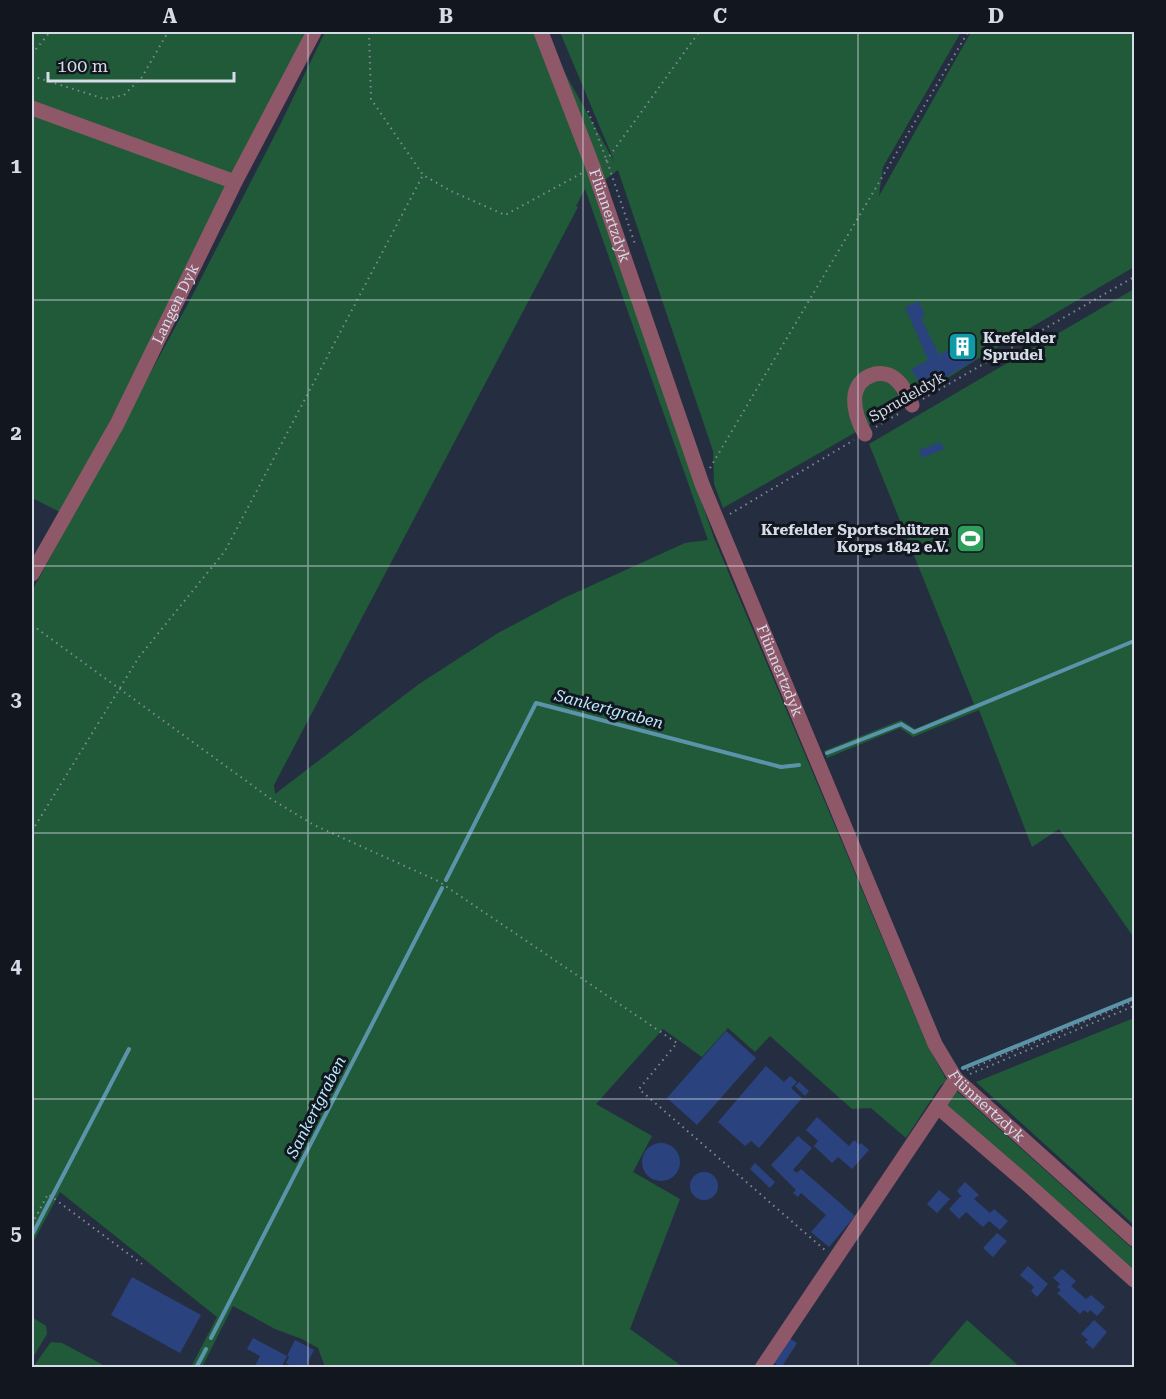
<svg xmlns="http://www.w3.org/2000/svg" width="1166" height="1399" viewBox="0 0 1166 1399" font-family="'Roboto Serif',serif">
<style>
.green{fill:#205a39;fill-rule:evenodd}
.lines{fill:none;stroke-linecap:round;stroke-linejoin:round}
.stream{stroke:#5b94aa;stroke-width:4}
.building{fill:#2a437f}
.path{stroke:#818998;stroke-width:2;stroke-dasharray:1.5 4.5;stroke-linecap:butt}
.minor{stroke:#8f5868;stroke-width:15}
.grid{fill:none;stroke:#d5dbe7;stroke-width:1.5;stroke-opacity:0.55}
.labels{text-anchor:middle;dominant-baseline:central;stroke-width:6;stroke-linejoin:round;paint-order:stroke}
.street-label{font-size:15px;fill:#d5dbe7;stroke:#12161e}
.poi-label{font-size:15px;font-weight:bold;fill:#d5dbe7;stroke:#12161e;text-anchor:start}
.water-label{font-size:16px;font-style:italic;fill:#bceafe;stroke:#12161e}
.neatline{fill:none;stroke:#d5dbe7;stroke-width:2}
.grid-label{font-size:20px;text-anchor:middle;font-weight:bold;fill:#d5dbe7}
</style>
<rect width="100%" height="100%" fill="#252e40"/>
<path class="green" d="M32,32H313L62,513L32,498Z
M325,32H542L615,163L560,32H961L883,167L879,196L971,32H1134V267L979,358L921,395L723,508L714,484L713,451L618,170L593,189L714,538L926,1042L947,1081L941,1085L906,1138L871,1108L852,1109L770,1036L755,1052L728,1028L702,1057L663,1029L596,1104L652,1136L633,1172L680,1199L630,1329L683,1367H325L318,1348L302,1339L275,1329L233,1306L202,1367H191L217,1317L60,1192L32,1244V591L190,300L279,127ZM585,189L708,540L685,543L564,598L498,633L419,684L275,794L274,785L578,207L576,206Z
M1134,289V938L1059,829L1032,847L979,710L913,737L900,728L827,758L824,751L901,720L915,729L974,704L869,444Z
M1134,996V999L963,1070L961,1067Z
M1134,1018V1225L976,1082Z
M957,1091L1134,1250V1275L942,1104Z
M32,1317L46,1326L47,1334L32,1359Z
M967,1320L1020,1367H927Z
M51,1342L62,1343L107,1367H33Z"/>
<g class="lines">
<path class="stream" d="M827,753L901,724L914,732L1134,641
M446,880L536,703L781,767L799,765
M963,1068L1134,998
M32,1235L129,1049
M211,1338L442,888
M196,1368L206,1349"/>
</g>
<path class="building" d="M919,301L925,316L921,318L939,355L966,340L977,359L923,390L911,369L928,360L905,307Z
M941,442L944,449L922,458L919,450Z
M726,1031L756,1058L697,1125L667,1098Z
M766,1066L784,1082L790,1076L797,1082L791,1088L802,1098L759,1148L751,1141L745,1146L718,1122Z
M799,1082L809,1091L805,1096L795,1086Z
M817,1117L849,1146L854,1140L859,1145L861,1143L869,1150L852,1169L838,1157L832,1163L814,1146L818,1141L806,1130Z
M798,1136L812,1148L793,1170L797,1173L801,1169L855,1216L829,1247L811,1232L826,1215L801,1193L798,1197L793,1193L796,1190L771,1165Z
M642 1162a19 19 0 1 1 38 0a19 19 0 1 1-38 0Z
M755,1163L775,1182L770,1188L750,1169Z
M690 1186a14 14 0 1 1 28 0a14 14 0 1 1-28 0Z
M965,1182L979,1195L974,1199L990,1213L994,1209L1008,1221L1000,1230L989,1221L983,1227L966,1212L959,1219L949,1209L960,1197H962L957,1191Z
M939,1190L950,1199L937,1213L927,1204Z
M997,1233L1007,1241L993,1257L983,1248Z
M1028,1266L1048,1284L1037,1297L1031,1291L1034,1287L1020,1275Z
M1062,1269L1076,1281L1071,1286L1086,1299L1091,1295L1105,1307L1097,1316L1090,1310L1088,1313L1084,1310L1080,1314L1057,1293L1061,1290L1057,1287L1060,1284L1053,1278Z
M132,1277L201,1315L180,1353L111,1315Z
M1094,1320L1107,1332L1093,1349L1085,1342L1088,1340L1081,1334Z
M253,1338L287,1356L281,1368H254L260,1356L247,1349Z
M789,1338L797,1343L781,1368L773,1362Z
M295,1340L314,1350L305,1368H294L286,1363L289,1357L287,1356Z"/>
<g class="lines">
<path class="path" d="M369,32L371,99L423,175L451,191L505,215L582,173
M32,54L50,32
M32,76L105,99L124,95L142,77L168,32
M588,111L607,161L635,244
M606,161L699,32
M923,399L1134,277
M876,427L900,413
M710,468L968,32
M730,514L854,440
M32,625L271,799L314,825L438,881L677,1043L639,1089L826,1251
M32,831L139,657L225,551L423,175
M967,1070L1134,1001
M970,1074L1134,1006
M32,1224L48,1194L142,1264"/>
<g class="minor">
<path id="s1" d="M541,32L593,167L702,484L935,1044L956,1079L1134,1239"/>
<path d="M32,108L235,182"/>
<path d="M865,434C853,413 846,382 875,374C881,373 889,374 894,378C903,384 908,396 912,405"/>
<path id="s2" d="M32,574L117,424L235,182L314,32"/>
<path d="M938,1107L1024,1181L1134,1280"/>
<path d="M762,1368L956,1079"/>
</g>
</g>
<path class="grid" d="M308,32V1368M583,32V1368M858,32V1368M32,300H1134M32,566H1134M32,833H1134M32,1099H1134"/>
<defs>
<symbol id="building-square" viewBox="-11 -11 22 22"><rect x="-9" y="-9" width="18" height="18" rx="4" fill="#0f9aa8" stroke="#12161e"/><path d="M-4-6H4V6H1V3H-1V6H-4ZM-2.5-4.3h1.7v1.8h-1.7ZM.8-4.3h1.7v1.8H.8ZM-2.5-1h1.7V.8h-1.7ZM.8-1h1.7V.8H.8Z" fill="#fff"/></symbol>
<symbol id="stadium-square" viewBox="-11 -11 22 22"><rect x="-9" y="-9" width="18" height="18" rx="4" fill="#2e9e5b" stroke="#12161e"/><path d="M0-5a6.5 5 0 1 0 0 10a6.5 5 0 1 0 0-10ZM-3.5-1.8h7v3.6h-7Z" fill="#fff"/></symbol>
</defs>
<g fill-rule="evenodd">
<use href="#building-square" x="946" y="330" width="33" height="33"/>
<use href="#stadium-square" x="954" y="522" width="33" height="33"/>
</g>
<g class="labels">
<g class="street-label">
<text stroke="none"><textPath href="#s1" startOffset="196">Flünnertzdyk</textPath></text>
<text stroke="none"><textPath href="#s2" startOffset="306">Langen Dyk</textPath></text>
<text transform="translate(907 397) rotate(-30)">Sprudeldyk</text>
<text stroke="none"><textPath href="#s1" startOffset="682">Flünnertzdyk</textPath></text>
<text stroke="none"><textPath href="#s1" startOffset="1168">Flünnertzdyk</textPath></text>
</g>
<g class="poi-label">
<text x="983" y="338">Krefelder<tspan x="983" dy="17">Sprudel</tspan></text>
<text x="949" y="530" text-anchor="end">Krefelder Sportschützen<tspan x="949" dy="17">Korps 1842 e.V.</tspan></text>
</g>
<g class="water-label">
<text transform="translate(609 709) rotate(15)">Sankertgraben</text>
<text transform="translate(316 1107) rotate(-63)">Sankertgraben</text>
</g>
</g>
<rect width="1166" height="1399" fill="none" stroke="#12161e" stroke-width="66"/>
<path d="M48 72v9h186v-9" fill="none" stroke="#d5dbe7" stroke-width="3"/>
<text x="57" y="72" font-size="18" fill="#d5dbe7" stroke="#12161e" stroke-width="4.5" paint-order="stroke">100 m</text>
<rect x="33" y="33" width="1100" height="1333" class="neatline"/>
<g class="grid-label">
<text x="170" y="23">A</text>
<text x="446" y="23">B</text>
<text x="720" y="23">C</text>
<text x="996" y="23">D</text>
<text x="16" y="173">1</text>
<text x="16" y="440">2</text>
<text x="16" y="706">3</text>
<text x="16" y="973">4</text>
<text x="16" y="1240">5</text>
</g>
</svg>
